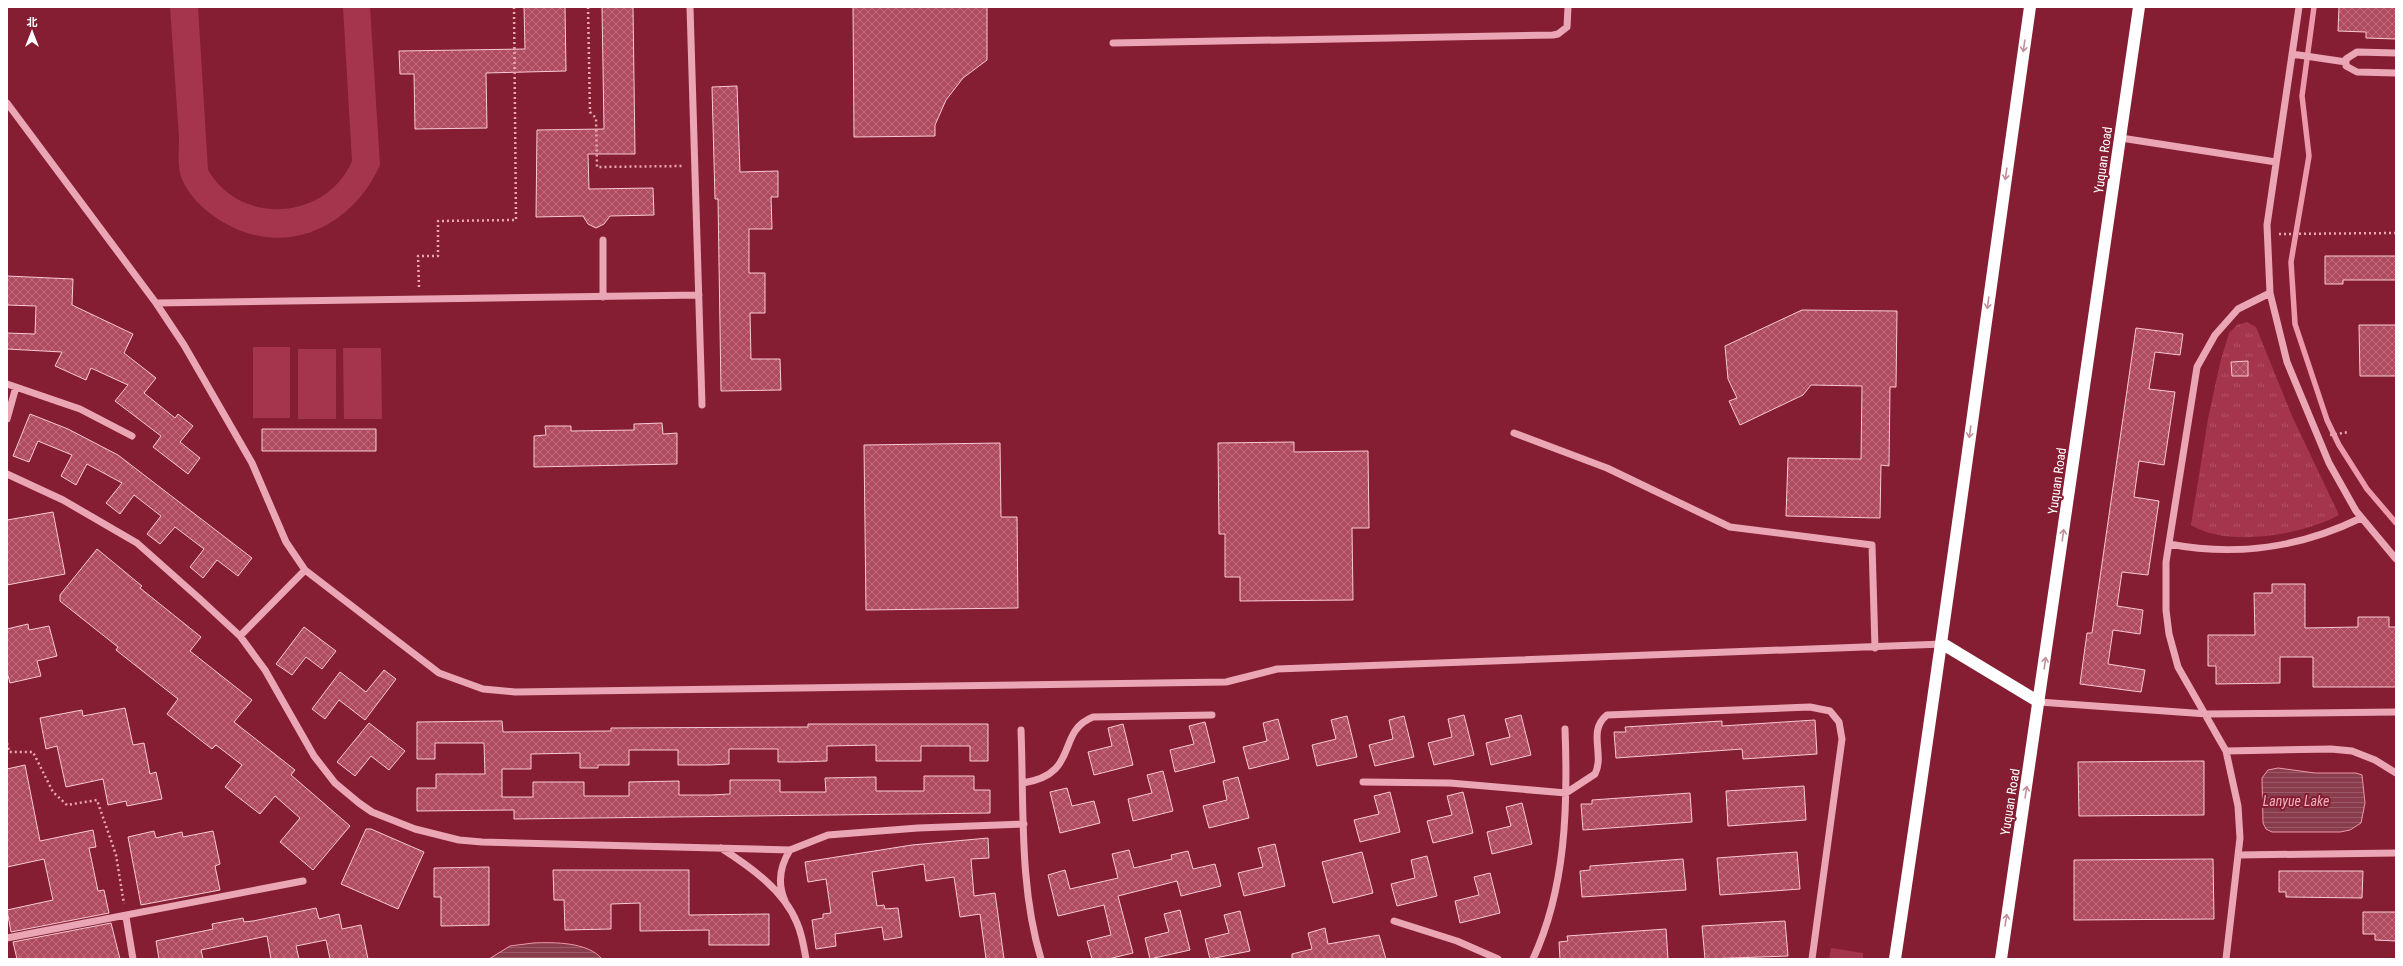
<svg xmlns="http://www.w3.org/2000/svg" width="2403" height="966" viewBox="0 0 2403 966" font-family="'Roboto Condensed','Noto Sans SC',sans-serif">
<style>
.grass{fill:url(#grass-tufts);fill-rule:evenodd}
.pitch{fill:#a4354c}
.water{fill:url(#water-rules);stroke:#ec99ab}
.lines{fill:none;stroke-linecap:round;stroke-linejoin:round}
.stream{stroke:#ec99ab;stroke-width:5.5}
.building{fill:url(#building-cross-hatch);stroke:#f7cad4}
.path{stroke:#eaa6b4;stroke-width:2.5;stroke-dasharray:2 3;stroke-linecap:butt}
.minor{stroke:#eaa6b4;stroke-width:7}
.highway{stroke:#fff;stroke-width:12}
.oneway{stroke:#c28e98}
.labels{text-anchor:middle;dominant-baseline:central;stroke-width:4;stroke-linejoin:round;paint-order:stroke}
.street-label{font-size:13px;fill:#fff;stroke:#851e32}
.water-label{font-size:14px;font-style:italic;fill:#f1b1bf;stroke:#851e32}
</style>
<defs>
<pattern id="grass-tufts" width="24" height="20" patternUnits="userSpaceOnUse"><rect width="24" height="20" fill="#a4354c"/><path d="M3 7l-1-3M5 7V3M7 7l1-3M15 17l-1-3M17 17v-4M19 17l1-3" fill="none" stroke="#b25367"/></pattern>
<pattern id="water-rules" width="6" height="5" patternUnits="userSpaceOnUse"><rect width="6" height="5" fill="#893d4c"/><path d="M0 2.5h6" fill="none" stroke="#9b5a67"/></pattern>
<pattern id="building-cross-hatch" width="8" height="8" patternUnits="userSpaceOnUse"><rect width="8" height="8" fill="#af4a5f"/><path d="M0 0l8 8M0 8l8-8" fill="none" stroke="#bf6e7f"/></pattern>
</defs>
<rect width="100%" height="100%" fill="#851e32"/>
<path class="grass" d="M2247,322L2256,327L2292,416L2339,515C2302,535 2228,548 2191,525L2208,419L2220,363L2229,333L2237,325ZM2248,361V376H2232V362Z"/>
<path class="pitch" d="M170,7H198L208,170C241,227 327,220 352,161L343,7H370L380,165C351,230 281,260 218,219C204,210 188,195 182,179C177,168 179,149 179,137C176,94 173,50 170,7Z
M253,347H290V418H253Z
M343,348H381L382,419H344Z
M298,349H336V419H298Z
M1831,948L1863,953V959H1829Z"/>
<path class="water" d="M2278,768L2315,773H2356L2362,775L2365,803L2361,823L2350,830L2340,832H2272L2266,829L2263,823L2262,778L2268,770Z
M533,943C554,942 588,942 602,959H489L510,946Z"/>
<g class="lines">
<path class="stream" d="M2314,7L2302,96L2309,156L2291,262L2295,324L2327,420L2339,445L2367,489L2396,523"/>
</g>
<path class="building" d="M524,7H565L566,71L486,73L487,128L415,129L414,74H400L399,51L525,49Z
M602,7H633L635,154H588L589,189L653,188L654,215L610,216L604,224L596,228L588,224L583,216L536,217L537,130L604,129Z
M853,7H987V60L963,78L946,100L935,125V136L854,137Z
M2339,7H2396V39L2366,38V32L2338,31Z
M737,86L740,172L778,171V197H771L772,229H749V273H765V313H750L751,359H780L781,390L721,391L718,199H715L712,87Z
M2325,256H2396V280H2343V284H2325Z
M7,276L73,279L72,305L133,334L124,353L156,378L144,393L175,418L178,414L193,426L180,442L200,458L188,474L153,447L161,436L115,401L128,385L91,368L86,380L55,366L62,352L7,349V333L35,334L36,306L7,305Z
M1802,310L1897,311L1896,387H1890L1889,466L1881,465L1880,518L1786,516L1788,458L1861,459L1862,386L1811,385L1803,395L1740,425L1729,401L1737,398L1728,379L1725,346Z
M2359,325H2396V376H2360Z
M2136,328L2183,334L2180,355L2155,352L2149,389L2175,392L2164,465L2139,461L2134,497L2159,501L2148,575L2122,572L2117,606L2143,610L2140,634L2113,630L2108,664L2145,670L2141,692L2080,684L2087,633H2092Z
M2248,361V376H2232L2231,362Z
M30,414L68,429L118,455L252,558L238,576L217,560L203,578L190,567L204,549L175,527L160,544L147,534L161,516L134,495L120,514L106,503L122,483L87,464L76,485L61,476L72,455L38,441L29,462L13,456Z
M662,423L663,434L677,433V464L534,467V436L546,435L545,426H571V431L634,430V424Z
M262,429H376V451H262Z
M1294,442V452L1368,451L1369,528H1352L1353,600L1240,601V577H1225V534H1219L1218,443Z
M1000,443L1001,517H1017L1018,608L866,610L864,445Z
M53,512L65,574L7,585V520Z
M97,549L142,586L140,588L201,637L190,651L252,700L234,722L295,770L291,775L350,826L313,870L280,842L300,818L275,796L260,814L225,787L242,765L216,745L212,749L167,714L178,699L116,650L118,647L60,601V595Z
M2272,584H2305V628L2358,627V617H2389V627H2396V687H2313V657H2280V683L2216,684V666H2208V635H2255L2254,593H2272Z
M28,624L29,630L49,626L57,656L37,661L41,676L10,683L7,672V629Z
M304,627L336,651L322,669L306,657L292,675L276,664Z
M384,670L396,679L365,720L339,700L325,719L312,709L340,672L366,692Z
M125,708L133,745L144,743L150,774L156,772L162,799L127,806L126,801L108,805L103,779L66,787L57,746L46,749L40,718L82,710L83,716Z
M1464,715L1474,755L1434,765L1428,743L1452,737L1448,719Z
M1521,715L1531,755L1491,765L1486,743L1510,737L1505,719Z
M1347,716L1357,757L1317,766L1312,745L1336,739L1331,720Z
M1404,716L1414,757L1375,766L1369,745L1393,739L1389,720Z
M1278,719L1289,759L1249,769L1243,747L1267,741L1263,723Z
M1815,720L1817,754L1743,759L1742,749L1616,758L1614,732H1626L1625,727L1722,721V726Z
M502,721L503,732L611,731V728L808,727V724H988V761H970V746H921V761H876V745L827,746V761L796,762H778V749H729V764L710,765H678V750H629V765H598V768H580V753L531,754V769H502V797H533V782H584V796H629V782L679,781V795H711L730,794V780H780V792H826L825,778L876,777V791H924V776H974V790H990V813L514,819V810L417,811V788H436V774H485L484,743H435V759H417V722Z
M1205,722L1215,762L1175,772L1170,750L1194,744L1189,726Z
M369,723L405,751L389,770L371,756L355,776L337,762Z
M1123,724L1133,765L1094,775L1088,752L1112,746L1108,728Z
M2204,761V815L2079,816L2078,762Z
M25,765L40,841L93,830L96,847L89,848L98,891L104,890L109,913L11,932L7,910L53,900L44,859L7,867V769Z
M1163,771L1173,811L1133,821L1128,799L1152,793L1147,775Z
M1238,777L1249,818L1209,828L1203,806L1227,800L1223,781Z
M1804,786L1806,820L1728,826L1726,791Z
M1067,788L1072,806L1094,801L1100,823L1060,833L1050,792Z
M1390,792L1400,832L1360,842L1354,820L1379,814L1374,796Z
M1463,792L1473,833L1433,843L1427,821L1452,815L1447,796Z
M1690,793L1692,822L1583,830L1581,804H1592V800Z
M1522,803L1532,844L1492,854L1487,832L1511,826L1506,807Z
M366,829H371L424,852L398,909L341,884Z
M154,831L156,838L182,832L183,837L213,831L220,864L215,866L220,890L141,905L128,837Z
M988,838L989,858L971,859L974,896L995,893L1004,959H986L980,914L960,917L954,877L926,881L924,864L872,872L877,906L884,905L885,909L898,908L902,937L884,940L882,927L835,934L836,946L816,949L812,920L823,918V914L831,913L826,879L808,882L805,862L912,845Z
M1275,844L1285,886L1244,896L1238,873L1263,867L1258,848Z
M1129,850L1134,868L1172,859L1171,855L1188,851L1193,869L1215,864L1221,886L1181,896L1177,881L1118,896L1133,953L1108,959H1092L1087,941L1111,935L1104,905L1058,916L1048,875L1065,870L1070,889L1118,878L1112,854Z
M1362,852L1373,893L1333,903L1322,862Z
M1797,852L1800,889L1720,895L1717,858Z
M1427,856L1437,896L1397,906L1391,884L1415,878L1411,860Z
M1683,859L1686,890L1582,897L1580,871L1590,870V866Z
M2213,859L2214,919L2074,920V860Z
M489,867V925L441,926V897H434V868Z
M553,870H689V915L769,914V945H709V930L640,931V903L611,904V929L565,930L564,900H554Z
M2279,871H2363L2362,898L2286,897V892H2279Z
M1490,873L1500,913L1460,923L1455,901L1479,895L1474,877Z
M316,908L319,919L339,914L342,929L361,925L368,959H330L326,940L296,946L299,959H271L267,936L201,950L203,959H159L156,941L213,929L212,924L243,918L244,922L253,921Z
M1180,910L1190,950L1150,959L1145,938L1169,932L1164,914Z
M1240,911L1250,951L1210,959L1205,939L1229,933L1224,915Z
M2363,912H2396V941L2375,940V934H2363Z
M1785,921L1788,956L1705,959L1702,926Z
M111,923L120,959H17L13,942Z
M1325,928L1328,944L1379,935L1386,959H1292V954L1312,949L1308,933Z
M1666,929L1668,959H1560L1559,942L1568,941L1567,936Z"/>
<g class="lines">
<path class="path" d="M588,7L590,112L596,118L597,167L683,166
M2279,234L2396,233
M419,287L418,256H438V221L516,220L514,7
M2330,435L2349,432
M7,743L9,752H33L53,792L67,805L97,800L116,855L124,904"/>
<path class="minor" d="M690,7L702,405
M2299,7L2267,225L2270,293L2287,362L2329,463L2356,511L2396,559
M1113,43L1553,35L1558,34L1567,27L1568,7
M2396,53L2357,52L2346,59V66L2357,72L2396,73
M2292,54L2346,62
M7,103L156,303L184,345L252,463L286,542L305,570L439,673L483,689L515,692L1226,682L1277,669L1943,644
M2121,138L2276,162
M603,240V297
M156,303L699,295
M7,384L80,409L132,436
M7,419L16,387
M1514,433L1607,468L1730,527L1872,545L1875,648
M7,474L63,500L137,543L200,599L240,636L265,670L314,756L335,783L359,803L372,812L415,829L459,840L482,842L790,850L828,835L918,828L1024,824
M2169,544C2237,557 2299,548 2361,518
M240,636L305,570
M2039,702L2207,714L2396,712
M1021,730C1024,806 1019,886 1041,959
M2226,751L2331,749L2352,751L2375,760L2396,773
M1363,782L1450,783L1566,793L1595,774C1605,754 1587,731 1607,715L1810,707L1830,711L1839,722L1842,739L1812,959
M1023,783C1081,774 1055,732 1093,717L1212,715
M721,848C749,866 784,890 797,923C802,934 804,947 806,959
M2238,855L2396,853
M785,901C777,883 780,866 790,850
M126,917L133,959
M1394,921L1457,941L1498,959
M7,938L303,881
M1533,959C1566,888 1568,806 1565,729
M2226,959L2240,838L2238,806L2226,751L2178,667L2169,634L2166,610V562L2197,367L2215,335L2238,309L2270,293"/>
<path class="highway" d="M1943,644L2039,702
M1895,959C1943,642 1985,324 2030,7
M2001,959L2139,7"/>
</g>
<defs><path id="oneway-shaft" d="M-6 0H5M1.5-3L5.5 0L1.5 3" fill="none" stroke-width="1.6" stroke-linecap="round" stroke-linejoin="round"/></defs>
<g class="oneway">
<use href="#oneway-shaft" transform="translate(2024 46) rotate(98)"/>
<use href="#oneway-shaft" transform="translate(2006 174) rotate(98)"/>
<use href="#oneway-shaft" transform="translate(1988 303) rotate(98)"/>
<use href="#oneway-shaft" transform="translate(1970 432) rotate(98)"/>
<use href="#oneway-shaft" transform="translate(2063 535) rotate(-82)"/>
<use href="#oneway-shaft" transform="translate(2045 663) rotate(-82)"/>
<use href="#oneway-shaft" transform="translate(2026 792) rotate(-81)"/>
<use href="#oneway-shaft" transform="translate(2006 920) rotate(-81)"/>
</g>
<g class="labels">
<g class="street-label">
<text transform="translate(2103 160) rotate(-82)">Yuquan Road</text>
<text transform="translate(2057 481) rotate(-82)">Yuquan Road</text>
<text transform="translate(2010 802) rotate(-81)">Yuquan Road</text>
</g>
<g class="water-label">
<text x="2296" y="801">Lanyue Lake</text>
</g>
</g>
<rect width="2403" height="966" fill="none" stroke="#ffffff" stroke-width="16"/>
<g transform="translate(32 32)" stroke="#851e32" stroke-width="3" paint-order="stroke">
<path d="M0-3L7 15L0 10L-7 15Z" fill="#ffffff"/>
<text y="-6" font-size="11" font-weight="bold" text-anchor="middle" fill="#ffffff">北</text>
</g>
</svg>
